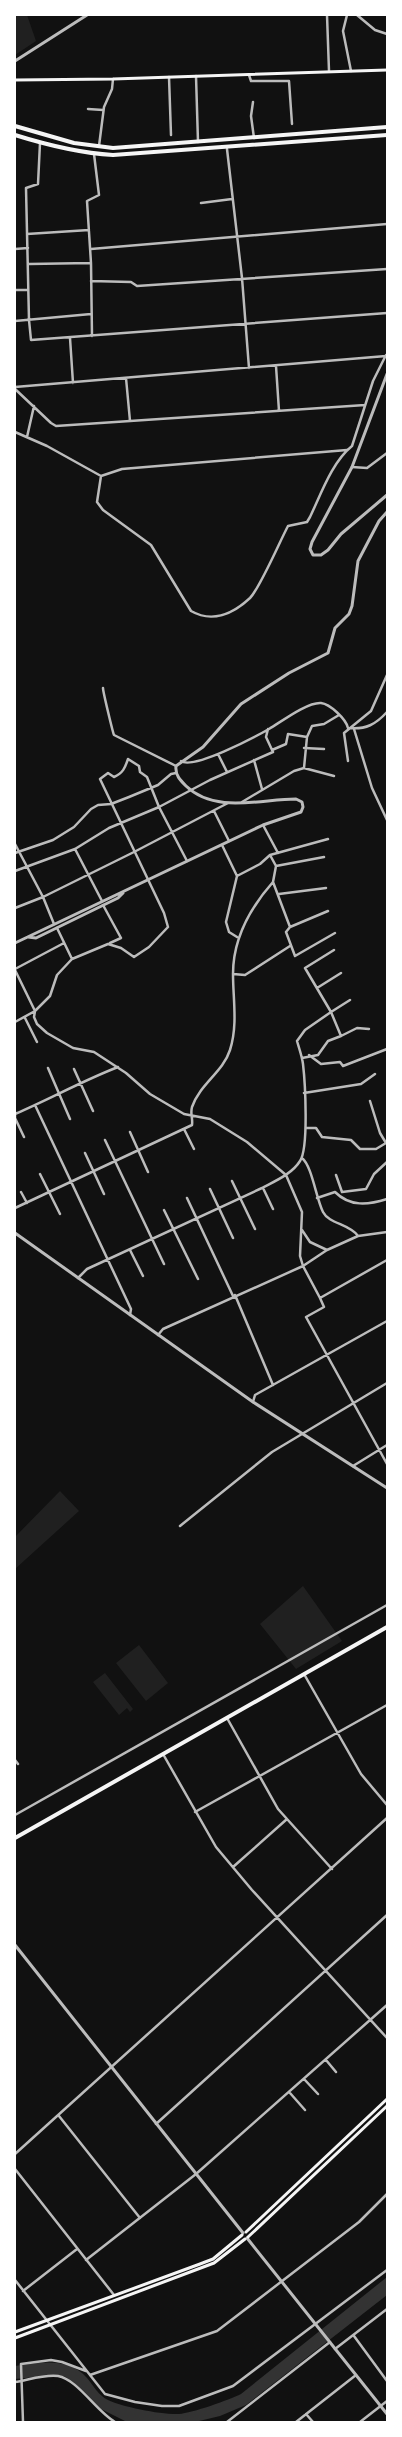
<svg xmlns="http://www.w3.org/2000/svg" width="402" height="2437" viewBox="0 0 402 2437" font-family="Raleway,sans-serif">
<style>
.green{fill:#202020}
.water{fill:#333}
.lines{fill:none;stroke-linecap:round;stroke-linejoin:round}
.minor{stroke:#bcbcbc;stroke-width:2.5}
.tertiary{stroke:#bcbcbc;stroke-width:3}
.secondary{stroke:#f5f5f5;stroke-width:3}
.trunk{stroke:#f5f5f5;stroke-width:4}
</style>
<rect width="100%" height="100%" fill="#111"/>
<path class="green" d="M15,15H27L36,41L15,55Z
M60,1491L79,1511L15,1569V1537Z
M303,1586L342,1641L296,1669L260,1624Z
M139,1645L168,1683L146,1701L116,1663Z
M105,1673L133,1709L130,1712L127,1708L119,1715L93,1682Z"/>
<path class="water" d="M387,2277V2295L246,2405L220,2416L195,2422H127L101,2409L66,2377L58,2375L15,2379V2366C40,2363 68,2356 87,2378C93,2385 99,2396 108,2400C122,2407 163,2415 179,2414C192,2413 229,2400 241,2394Z"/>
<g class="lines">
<path class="minor" d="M327,15L329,71
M347,15L343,31L351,71
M357,15L375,30L387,34
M249,75L251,81H289L292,124
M196,76L198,142
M169,77L171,135
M253,102L251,116L254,138
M88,109L103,110
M40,143L38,184L26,188L29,320L31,340L387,313
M99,146L104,107L112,89L113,79
M227,149L242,278L249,368
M201,203L232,199
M27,234L89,230
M15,249L28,248
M91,249L387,224
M29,264L91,263
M91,281L131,282L137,286L387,269
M15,290H28
M15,321L91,314
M92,336L91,263L87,201L99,195L94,154
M70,338L73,383
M276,366L279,411
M126,378L130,421
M15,387L386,356
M15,389L51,423L56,426L365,405
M15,432L47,446L101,476L122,469L347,450
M27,437L34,406
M352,467L367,468L387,453
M101,476L97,502L103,510L151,545L191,611C212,623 233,614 250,598C260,588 280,541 288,526L307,522L310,517C321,494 332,462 352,446L373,381L386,355
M103,688C103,692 113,733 114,735L176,766
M354,729L372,788L387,820
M304,748L324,749
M272,750L286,744L288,734L307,737L312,726L324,724L339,715
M218,754L227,772
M254,760L262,789
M181,761C193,770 255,737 269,729C281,722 307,702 321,703C330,704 346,719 348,728C366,730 376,724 387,712
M348,761L344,733L371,711L387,675
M304,768L307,737
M242,802L294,771L304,768L334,776
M214,811L229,841
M263,825L278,853
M15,844L43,897L54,924
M222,845L237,876
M75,849L102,901
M15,853L53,840L74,827L91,809L98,805L111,804L129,797L158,785L171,774L176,773
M270,855L276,866L273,882L290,927L286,932L295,956L335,933
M276,866L324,857
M15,871L75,849L109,828L159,807L210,780L273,752L266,737L268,729
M279,894L326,888
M103,905L121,938L110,943
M15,908L43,897L134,852L228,803
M290,927L328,911
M57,928L72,959
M237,937L229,932L226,922L237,876L260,864L270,855L328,839
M15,969L64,943
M15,970L35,1011L34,1017L37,1024L47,1033L73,1048L94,1052L126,1073L150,1094L184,1114L210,1119L247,1142L286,1175L302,1212L300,1256L303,1266L320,1298
M233,974L245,975L290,946
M317,988L341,973
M25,1018L37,1042
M15,1022L35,1011L50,996L57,975L72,959L108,944L121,948L134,957L149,947L168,927L164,913L100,779L108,773L114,777C123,773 125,768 128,759L139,766L140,772L147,777L159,807L187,861
M341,1036L357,1028L369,1029
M309,1055L321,1064L340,1062L343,1066L387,1049
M302,1058L318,1055L328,1041L341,1036L331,1012L350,1000
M48,1068L70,1119
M74,1069L93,1111
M304,1093L361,1084L375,1074
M35,1105L131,1309L130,1315
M15,1112V1118L24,1137
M15,1114C50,1099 82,1081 118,1067
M306,1128H316L322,1137L351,1140L360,1149H376L386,1143L380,1133L370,1101
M184,1129L194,1149
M130,1132L148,1172
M105,1140L164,1264
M85,1153L104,1194
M302,1158C312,1166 316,1198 323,1212C329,1224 350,1224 358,1236
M40,1174L60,1214
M336,1175L342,1192L366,1189L374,1174L387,1162
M232,1181L255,1229
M263,1188L273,1209
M210,1189L233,1238
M21,1192L27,1203
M187,1198L233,1296
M317,1198L335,1192C350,1207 368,1205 387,1199
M15,1208L192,1125C193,1118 190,1114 192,1107C200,1084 223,1072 230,1050C238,1025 233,999 233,974C233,938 250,908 273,882
M164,1210L198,1279
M302,1230L310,1242L327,1250
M130,1250L143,1276
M387,1260L320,1298L324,1307L306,1317L387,1464
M78,1278L87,1269L262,1188C275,1181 292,1174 300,1161C309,1148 305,1081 303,1064C302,1056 299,1048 297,1041L305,1030L331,1012L305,968L334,950
M235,1295L273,1385
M158,1335L163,1329L303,1266L327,1250L358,1236L387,1232
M253,1402L255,1395L387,1321
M353,1466L387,1445
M180,1526L272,1452L387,1383
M304,1674L361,1774L387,1805
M227,1718L278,1809L332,1869
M163,1754L216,1847L252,1890L387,2038
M15,1760L18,1764
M195,1812L387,1705
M15,1815L387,1605
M233,1867L287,1819
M326,2060L336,2072
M304,2079L318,2094
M290,2093L305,2110
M59,2116L140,2218
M156,2124L387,1915
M15,2154L387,1818
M15,2169L114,2295
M86,2260L196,2174L387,2005
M15,2280L105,2394L135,2402L162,2406H179L233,2386L387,2270
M23,2291L77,2249
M354,2336L387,2381
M335,2349L387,2309
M90,2375L217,2331L359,2222L387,2194
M15,2382C28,2380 45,2374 58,2376C77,2379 97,2412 115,2422
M306,2414L313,2422
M23,2422L21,2364L51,2360L62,2362L86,2371
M227,2422L330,2342
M296,2422L356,2375
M360,2422L387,2401"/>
<path class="tertiary" d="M15,61L87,15
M387,374L352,467L312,542L310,549L313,555H321L328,550L341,534L387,495
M28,937L36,938L118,898L123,893
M15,943L263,825L301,812L303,807L302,802L296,799C261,799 215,814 186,786C180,780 175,775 176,766L203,747L241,704L289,673L328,653L335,628L349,614L352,606L358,561L379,521L387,512
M15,1233L253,1402L387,1488
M15,1945L243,2233
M247,2238L387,2414"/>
<path class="secondary" d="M15,80L113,79L387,70
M246,2232L387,2099
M248,2237L387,2106
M15,2332L200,2264L213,2259L242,2235
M15,2338L214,2263L245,2239"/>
<path class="trunk" d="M15,126L74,143L113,148L387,127
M15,135C47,145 79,153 113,155L387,135
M15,1838L387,1627"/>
</g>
<rect width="402" height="2437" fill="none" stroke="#ffffff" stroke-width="32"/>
</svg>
